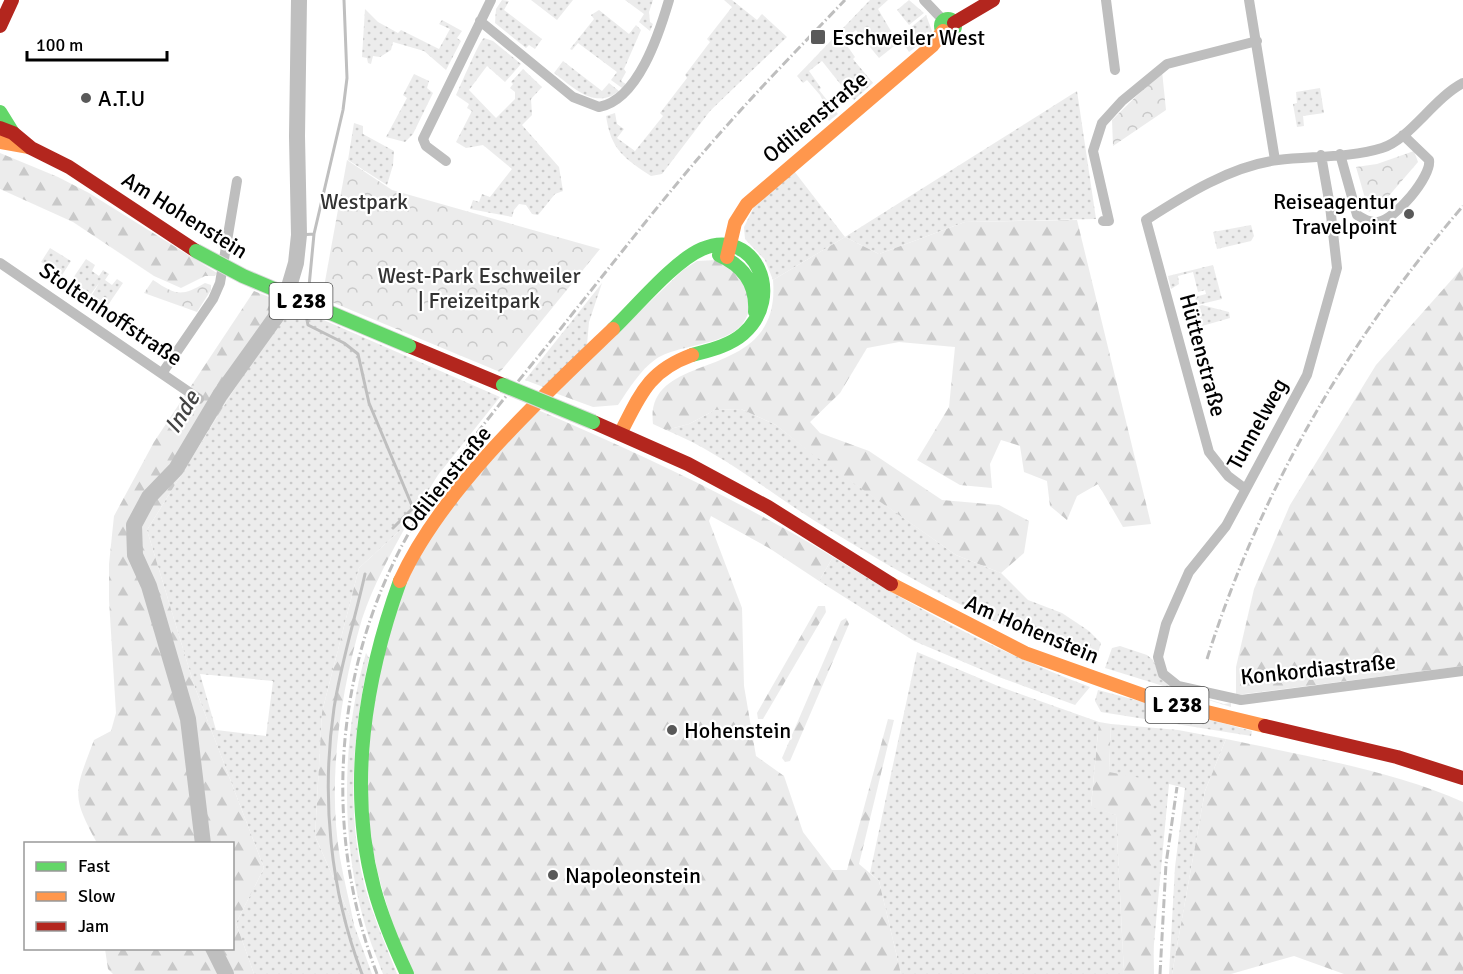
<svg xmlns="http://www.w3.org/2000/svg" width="1463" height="974" viewBox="0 0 1463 974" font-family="Signika,sans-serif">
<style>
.grass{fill:url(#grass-dots);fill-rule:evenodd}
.forest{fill:url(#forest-firs)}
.park{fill:url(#park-crowns)}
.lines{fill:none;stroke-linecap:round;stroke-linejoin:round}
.stream{stroke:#bfbfbf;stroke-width:3}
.river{stroke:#bfbfbf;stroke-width:16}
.street{stroke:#bebebe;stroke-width:10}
.fast{stroke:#63d668;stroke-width:14}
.slow{stroke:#ff974d;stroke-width:14}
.jam{stroke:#b3261e;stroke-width:14}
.rail{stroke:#bebebe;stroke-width:3;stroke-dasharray:9 3 1.5 3;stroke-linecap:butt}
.fast-bridge-casing{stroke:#dbdbdb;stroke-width:16;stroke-linecap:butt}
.fast-bridge{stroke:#63d668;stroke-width:14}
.poi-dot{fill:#595959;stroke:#fff;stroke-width:2}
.labels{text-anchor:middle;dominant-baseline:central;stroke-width:4.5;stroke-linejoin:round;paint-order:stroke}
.shield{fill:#fff;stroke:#4c4c4c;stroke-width:1.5}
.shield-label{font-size:21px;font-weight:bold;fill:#000}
.poi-label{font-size:22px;fill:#000;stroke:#fff;text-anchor:start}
.street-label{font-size:22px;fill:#000;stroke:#fff}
.park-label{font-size:22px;fill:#333;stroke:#fff}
.water-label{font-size:24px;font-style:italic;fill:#444;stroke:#fff}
</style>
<defs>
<pattern id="grass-dots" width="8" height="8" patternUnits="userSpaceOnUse" patternTransform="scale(1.5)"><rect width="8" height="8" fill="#ececec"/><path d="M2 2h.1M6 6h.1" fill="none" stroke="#c9c9c9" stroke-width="1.8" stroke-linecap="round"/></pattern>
<pattern id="forest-firs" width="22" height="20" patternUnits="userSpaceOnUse" patternTransform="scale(1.5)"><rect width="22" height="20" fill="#ececec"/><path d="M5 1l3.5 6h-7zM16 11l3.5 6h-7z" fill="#c9c9c9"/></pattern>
<pattern id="park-crowns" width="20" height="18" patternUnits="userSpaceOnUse" patternTransform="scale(1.5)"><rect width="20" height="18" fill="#ececec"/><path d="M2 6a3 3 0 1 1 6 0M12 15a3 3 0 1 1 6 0" fill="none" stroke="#c9c9c9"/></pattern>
</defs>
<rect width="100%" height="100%" fill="#fff"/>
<path class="grass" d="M502,0L509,1L504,10L542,39L535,49L529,45L526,48L495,23L496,9Z
M531,0H573L557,20Z
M625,0H653L649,12L650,22L653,24L650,31L639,22L644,14Z
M724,0H732L757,20L762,14L787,37L710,111L662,174L651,176C624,158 611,150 606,116L615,113L617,124L624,129L617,138L635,151L663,116L660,113L687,78L685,75L710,42L707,39L732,7Z
M870,0H888L878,9L898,43L879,58L856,30L843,40L855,57L853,59L873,83L854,100L851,97L859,93L857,89L849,95L822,61L809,71L821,88L819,90L838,114L829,121L824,114L828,111L820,95L807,80L803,83L797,76Z
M909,0L924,13L909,25L897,10Z
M365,9L378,22L398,33L401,30L439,49L450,29L439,24L442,20L462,31L457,38L461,41L446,70L424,51L393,42L391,50L380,57L373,56L371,64L368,63L367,58L362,57Z
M599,10L629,34L636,25L641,30L624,69L626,72L621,81L626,84L622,88L611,80L617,72L578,43L572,50L570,49L594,19L591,15Z
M926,15L932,31L924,41L909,52L905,46L916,37L909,29Z
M484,38L493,41L521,64L505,82L487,66L469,90L496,118L515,99V92L510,88L513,84L511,82L523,69L542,87L531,99L532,115L522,125L559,167L563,191L555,194L538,215L532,214L526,205L519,204L514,210L512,217L470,209L473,200L479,202L482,194L490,197L512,169L483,145L466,148L456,142L472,111L467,108L469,104L456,95C461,85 479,41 484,38Z
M563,61L602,91L609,83L619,91C595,110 574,88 554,73Z
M414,74L429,81L427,88L433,93L413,134L405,142L386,137L407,98L403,95Z
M1320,88L1324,113L1303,116L1304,126L1297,127L1293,104L1297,103L1296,92Z
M1077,91L1096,219L965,222L879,254L845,237L773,280L765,260L745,239L744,227L755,205L794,171L845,237Z
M354,123L363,126V134L394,151L393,165L387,185L348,160Z
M1251,225L1254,236L1251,241L1217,249L1213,232Z
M50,248L71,261L62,275L41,262Z
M86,259L95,265L92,271L99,276L103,270L109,274L105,280L112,285L117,279L123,283L108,305L92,295L99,283L91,294L71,281Z
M1213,265L1222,299L1197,305L1195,297L1206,294L1205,290L1198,292L1193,272L1178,276L1179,284L1171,289L1168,276Z
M602,283L589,322L587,345L546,388L525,380Z
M287,304L500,397L438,475L407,524L359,568L322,712L315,836L354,925L372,974H254L236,923L264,868L194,685L147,530ZM200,674L273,681L266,736L216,730Z
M1202,305L1229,312L1230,318L1202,326L1199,315L1183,318L1182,313Z
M741,409L776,425L813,454L956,555L1001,573L1028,600L1062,613L1089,631L1101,643L1095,664C995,627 905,577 815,521C766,490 720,452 666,430L689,424L715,410Z
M833,557C915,608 999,653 1090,687L1075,705L999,677L914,641L819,581Z
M1120,646L1147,655L1153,660L1161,677L1177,690L1224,704L1231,703V707L1105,668L1112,648Z
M917,652L998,686L1099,722L1091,806L1116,815L1124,974H901L879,881L870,873Z
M366,653L369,658C354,728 347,799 361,870C368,906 384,940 397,974H383L381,969C375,953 368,937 364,921C340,837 342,736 366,653Z
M1098,690L1252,731L1251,736L1101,712L1095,701Z
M1111,724L1178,730L1226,739L1205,791L1172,974H1169L1175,867L1185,788L1169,784L1153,954L1151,888L1109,772Z"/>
<path class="forest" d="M0,153L58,177L89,193L217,273L215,276H205L181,288L154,276L73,222L0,189Z
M1077,220L1151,524L1123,527L1098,484L1077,496L1067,520L1050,506L1047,481L1024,472L1020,446L1001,440L990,464L992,488L960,485L917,460L949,407L955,347L899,342L867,348L840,393L810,422L820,433L869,451L942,500L999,505L1029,521L1024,553L1001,573L956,555L812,454L776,425L741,409L715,410L689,424L666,430L653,424C644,345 782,388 773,280L845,237L879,254L965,222Z
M716,260C734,268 749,277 750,299C751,349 685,340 656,359C640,370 629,389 618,405L593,407L555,393L683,270L697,261Z
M1463,267V666L1236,695V667L1254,589L1290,505L1376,365Z
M254,291L287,304L147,530L194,685L264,868L236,923L254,974H113L108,969L105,949L232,948V844L97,843C70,794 75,791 94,740L111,731L116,713L109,600V564L114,516L154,442Z
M538,410C641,454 737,499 833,557L819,581L769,548L711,516L709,521L742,608L744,686L756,756L784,776L803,832L832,870H847L888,719L894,720L859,864L879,881L901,974H410C394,929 378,883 370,835C356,743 379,626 425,546C454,494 497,452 538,410Z
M407,524C390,555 373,586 362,619C340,694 327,781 340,858C344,881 350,903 354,925L315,836L322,712L359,568Z
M818,606H825L826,612L763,719H758L757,713Z
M846,618L849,624L790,761L785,762L782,758L841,621Z
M1099,722L1111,724L1109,772L1151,780L1154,974H1124L1116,815L1091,807Z
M1226,739C1301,755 1394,771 1463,802V974H1344L1294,956L1231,974H1172L1205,791Z"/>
<path class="park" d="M1162,71L1166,110L1113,146L1112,120Z
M1414,151L1418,162L1381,205L1369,212L1356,167L1377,164Z
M347,160L392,190L600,249L500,372L322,298Z
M153,280C176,295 181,297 205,283L211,285V290L197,312L144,293Z"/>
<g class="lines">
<path class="stream" d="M299,235L314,234
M308,297L314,234L343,110L347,78L344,0
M305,310L308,325L344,343L358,354L369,403L413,508L393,528
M362,974C330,890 321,797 334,708C341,663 355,619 365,574"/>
<path class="river" d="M203,844L188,719L149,586L135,555L134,525L149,497L176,469L220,395L283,307L296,263L299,235L297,136L299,0
M213,948L226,974"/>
<path class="street" d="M924,0L943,20
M1106,0L1115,70
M1249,0L1275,160
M480,21L573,97L599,107C638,100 659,34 669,0
M1340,154L1357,215C1364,219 1370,223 1378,222C1395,220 1432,176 1429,160L1403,135
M1321,155L1330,206L1337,268L1307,375L1226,526L1189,572L1166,624L1158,657L1163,674L1178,686L1241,700L1463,671
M446,161L426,146L423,139L491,0
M1103,221H1109L1093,151L1102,123L1122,101L1167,64L1257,41
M0,263L199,399
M163,372L213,299L220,283L237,181
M1244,488L1228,476L1209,452L1146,220C1185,195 1231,166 1278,160C1311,156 1350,158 1382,148C1409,140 1434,98 1463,83"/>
<path class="fast" d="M941 26a7 7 0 1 1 14 0a7 7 0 1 1-14 0Z
M0,112L13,133
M719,255C744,266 757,285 755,312
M613,329C636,307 674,261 702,249C755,226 786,297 743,334C729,346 710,350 692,355
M400,581C365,678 347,787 374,888C382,918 394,946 407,974"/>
<path class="slow" d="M0,142L29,147
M727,257L735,223L747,204L932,46L943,31
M620,434C640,395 648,371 692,355
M400,581C441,490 541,398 613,329
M891,584L1025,653L1157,700L1265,726"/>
<path class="jam" d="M954,23L993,0
M0,26L12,0
M0,128L13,133L31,148L69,167L196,251
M409,346L503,385
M593,422L688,464L768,507L891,584
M1265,726L1397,757L1463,778"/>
<path class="rail" d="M1207,659C1260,491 1348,340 1463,206
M377,974C321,827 334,660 414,524C459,449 519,382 573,313C618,257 661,201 708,147C752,96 799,48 845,0
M1160,974L1166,864L1177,787"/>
<defs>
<path id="fast-bridge" d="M196,251L243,276L409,346
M503,385L593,422"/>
</defs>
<use href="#fast-bridge" class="fast-bridge-casing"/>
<use href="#fast-bridge" class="fast-bridge"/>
</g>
<g class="poi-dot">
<rect x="810" y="29" width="16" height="16" rx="3"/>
<circle cx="86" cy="98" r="6"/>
<circle cx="1409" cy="214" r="6"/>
<circle cx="672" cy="730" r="6"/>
<circle cx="553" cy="875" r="6"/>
</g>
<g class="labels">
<g class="shield">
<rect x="269.5" y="283" width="63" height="36" rx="4.5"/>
<rect x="1145.5" y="687" width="63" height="36" rx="4.5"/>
</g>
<g class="shield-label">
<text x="301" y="301">L 238</text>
<text x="1177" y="705">L 238</text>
</g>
<g class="poi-label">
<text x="832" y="37">Eschweiler West</text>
<text x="98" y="98">A.T.U</text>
<text x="1397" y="201" text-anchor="end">Reiseagentur<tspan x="1397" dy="25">Travelpoint</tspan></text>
<text x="684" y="730">Hohenstein</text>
<text x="565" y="875">Napoleonstein</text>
</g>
<g class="street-label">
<text transform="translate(815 117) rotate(-40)">Odilienstraße</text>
<text transform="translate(185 215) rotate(32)">Am Hohenstein</text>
<text transform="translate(111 314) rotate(34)">Stoltenhoffstraße</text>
<text transform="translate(1203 355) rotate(75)">Hüttenstraße</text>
<text transform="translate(1257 424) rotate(-61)">Tunnelweg</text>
<text transform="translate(446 479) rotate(-51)">Odilienstraße</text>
<text transform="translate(1032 629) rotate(23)">Am Hohenstein</text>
<text transform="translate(1318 669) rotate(-6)">Konkordiastraße</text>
</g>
<g class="park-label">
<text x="364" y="201">Westpark</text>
<text x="479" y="275">West-Park Eschweiler<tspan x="479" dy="25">| Freizeitpark</tspan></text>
</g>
<g class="water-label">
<text transform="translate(182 412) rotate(-59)">Inde</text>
</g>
</g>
<rect x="24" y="842" width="210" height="108" fill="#ffffff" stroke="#999999" stroke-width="1.5"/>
<rect x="36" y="862" width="30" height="9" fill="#63d668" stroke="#999999" stroke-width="1.5"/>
<text x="78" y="872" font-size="18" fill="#000000">Fast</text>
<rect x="36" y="892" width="30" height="9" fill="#ff974d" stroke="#999999" stroke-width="1.5"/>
<text x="78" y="902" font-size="18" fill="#000000">Slow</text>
<rect x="36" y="922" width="30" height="9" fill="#b3261e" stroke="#999999" stroke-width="1.5"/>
<text x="78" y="932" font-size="18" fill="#000000">Jam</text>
<path d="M27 51v9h140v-9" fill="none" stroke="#000000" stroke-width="3"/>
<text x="36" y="51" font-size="18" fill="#000000" stroke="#ffffff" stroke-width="4.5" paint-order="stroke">100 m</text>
</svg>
